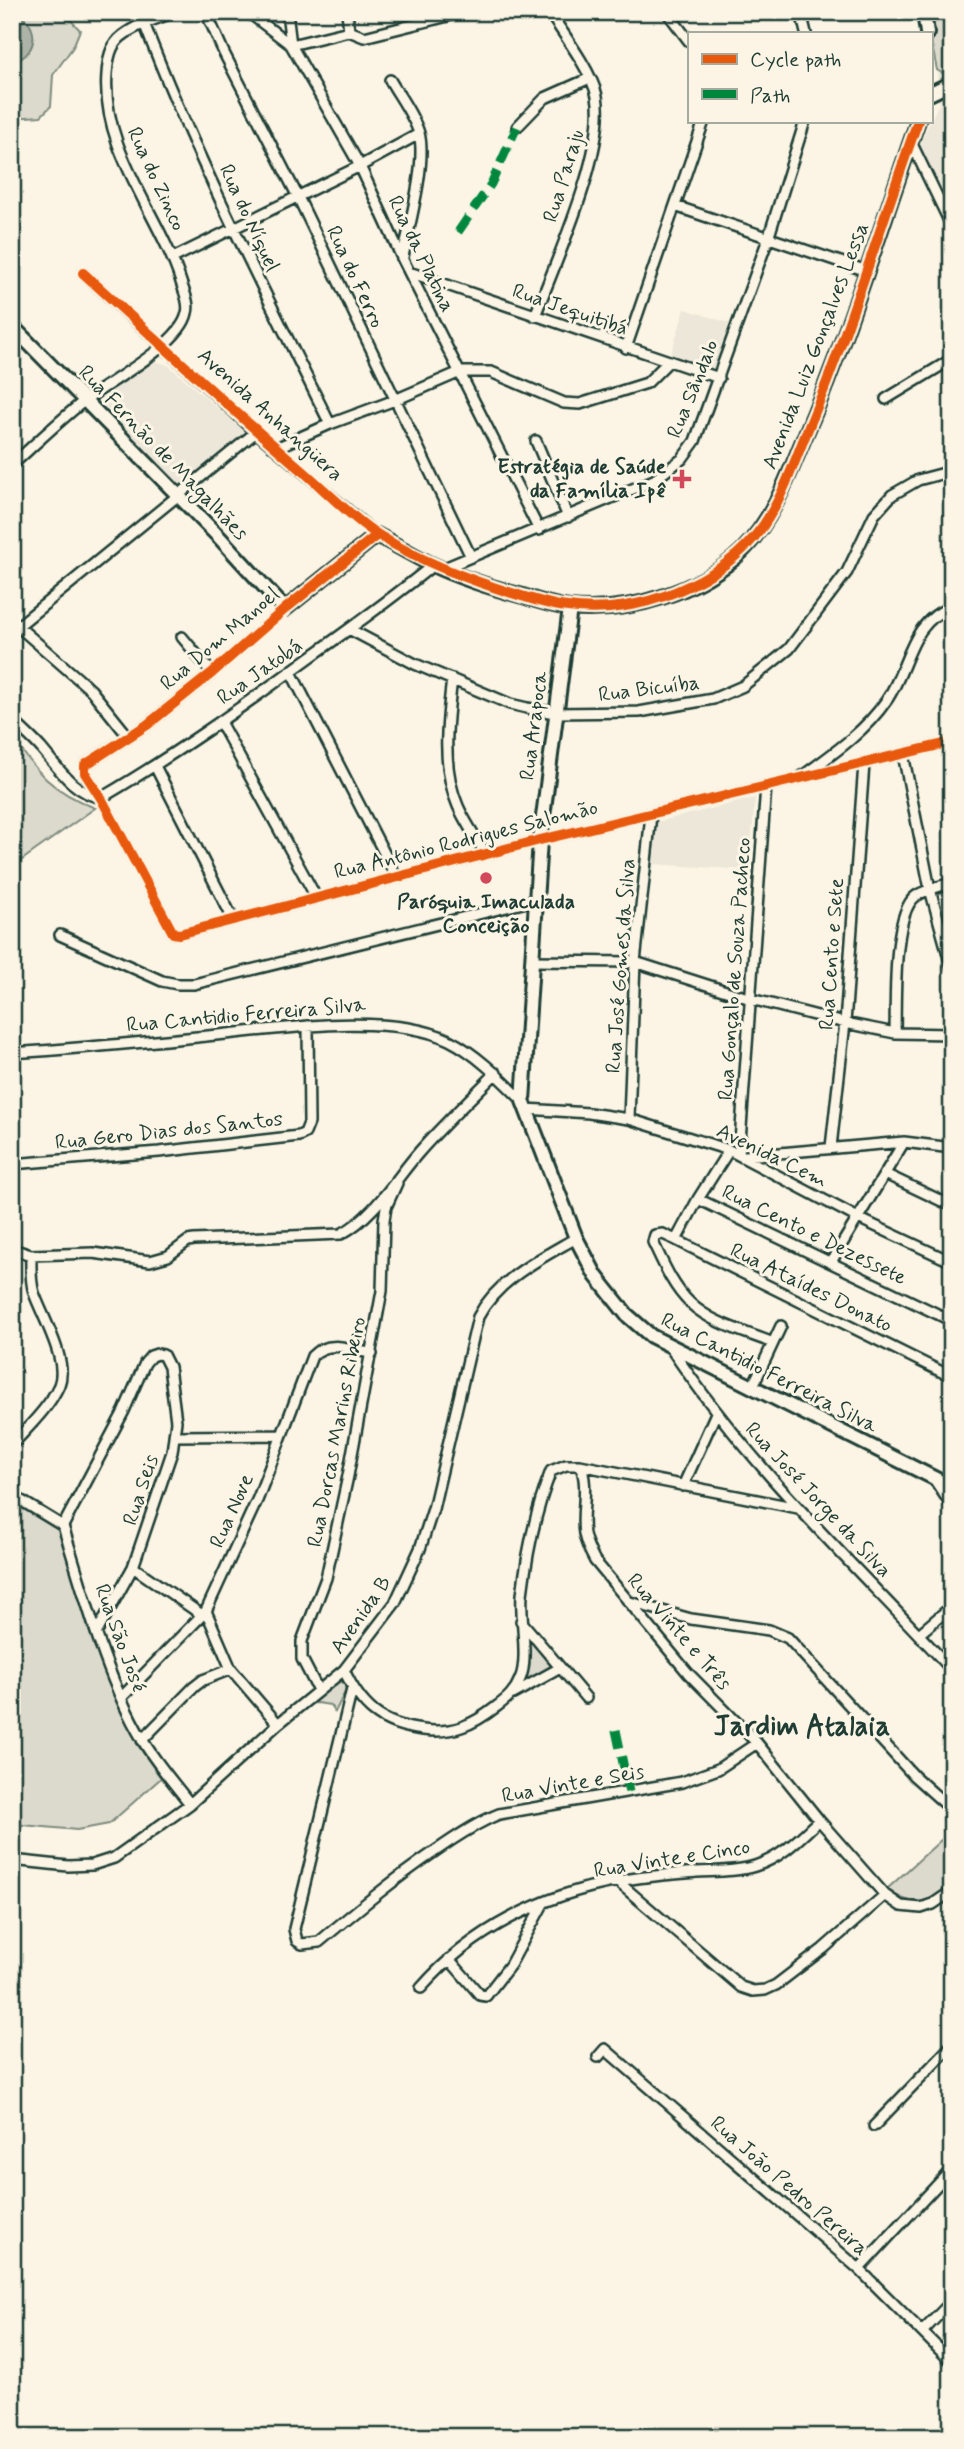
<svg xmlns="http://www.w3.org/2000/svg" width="964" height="2449" viewBox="0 0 964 2449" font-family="Mynerve,sans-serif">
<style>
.built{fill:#ece7d8}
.green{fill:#dcdacc;stroke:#7e8c80;stroke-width:2}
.water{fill:#aeb3a7;stroke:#758479;stroke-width:2}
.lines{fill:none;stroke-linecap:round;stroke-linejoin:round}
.street-casing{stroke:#1f3d34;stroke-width:14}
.secondary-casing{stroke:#1f3d34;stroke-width:18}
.street{stroke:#fcf5e5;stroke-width:9}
.secondary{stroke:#fcf5e5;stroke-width:12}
.quiet{stroke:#00873e;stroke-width:9;stroke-dasharray:18 9;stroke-linecap:butt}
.cycleway-casing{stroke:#fcf5e5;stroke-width:15}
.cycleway{stroke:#e8590c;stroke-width:10}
.poi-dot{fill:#d1495b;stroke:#fcf5e5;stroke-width:2.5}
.labels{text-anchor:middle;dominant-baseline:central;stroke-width:6;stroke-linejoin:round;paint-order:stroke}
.street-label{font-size:21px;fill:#1f3d34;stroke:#fcf5e5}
.poi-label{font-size:21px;font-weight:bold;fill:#1f3d34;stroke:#fcf5e5;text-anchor:end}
.district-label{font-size:28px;font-weight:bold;fill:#1f3d34;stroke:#fcf5e5}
</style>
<rect width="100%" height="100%" fill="#fcf5e5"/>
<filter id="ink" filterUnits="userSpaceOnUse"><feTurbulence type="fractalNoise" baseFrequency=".0143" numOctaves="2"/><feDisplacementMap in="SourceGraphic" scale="14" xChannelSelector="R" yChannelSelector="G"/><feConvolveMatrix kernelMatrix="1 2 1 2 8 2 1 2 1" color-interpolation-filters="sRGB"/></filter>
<g filter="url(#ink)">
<path class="built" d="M937,72L942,74L952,72V207L919,145L939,103Z
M685,309L729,323L714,370L670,356Z
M158,362L168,365L244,431L181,490L104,405L103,401L108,394L150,364Z
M755,798L749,870L652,864L657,822Z"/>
<path class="green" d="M12,12H63L80,30L73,47L53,75L51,106L41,116L12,118Z
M925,12H952V71L942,73L937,70Z
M12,737C39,775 51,790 95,808L12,867Z
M12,1498L58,1521L91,1636L105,1661L137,1744L161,1778L109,1824L77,1830L12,1824Z
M525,1634L551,1666L522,1683Z
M337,1679L345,1685V1692L335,1712L330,1705L317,1703L306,1704Z
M952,1830V1886C927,1903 912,1909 887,1889Z"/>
<path class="water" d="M12,12C41,21 40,54 12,63Z"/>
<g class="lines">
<defs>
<path id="street" d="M206,12L224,53L298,197L471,557
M248,12L291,45L360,166L402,258L539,530
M287,12L291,45
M347,12L349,31
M667,12L689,41
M801,12L806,33
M144,23C197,161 265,292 330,424
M349,31L364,37L464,12
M291,45L349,31
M390,80C399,96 413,114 419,133C427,163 409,225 403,257
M517,127L545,98L590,78
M911,142L952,227
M675,206L867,271
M173,258L360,166L419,134
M409,272L719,378
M83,273L256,432L377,535
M535,316C555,263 607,150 597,96C592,72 563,33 549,12
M626,348L704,121
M886,399L952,359
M536,441L568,517
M276,448L330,424L395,400L460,372H491L564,403L580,404L647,383L668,362
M12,465C36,443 59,421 84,401C109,382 181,344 187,313C190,303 184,292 181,282C159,213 101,150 107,74C108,60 110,45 122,36C137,24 157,19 175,12
M442,569L654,480L682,459L695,441L768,239L805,121
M285,609L212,673L147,725L85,765V773L101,798L173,933L179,934L540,840L952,742
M12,621L91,690L128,736
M12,629L18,626L256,432
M349,629L415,664L510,704L527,708L555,713L639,712L713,699L743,686L789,649L847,572L874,515L892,495L918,480L952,471
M182,637L212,673
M291,672L396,876
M452,679C447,720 441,767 458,806C465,822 476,838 486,854
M12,720C22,729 32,738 41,748C59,769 73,792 101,798
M220,722L316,897
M903,754L930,889L952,969
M155,766L233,919
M801,777C831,755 864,733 886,701C909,669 909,621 952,607
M101,798C173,756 242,707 309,658C351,628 393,598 433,565
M60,935L162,981L177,984H194L535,900
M531,961L635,962L751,999L845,1023L895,1033L952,1034
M895,1033C896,1003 892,913 916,896C927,889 940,886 952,883
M12,1053C74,1049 136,1043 197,1037C266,1031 387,1010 449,1040C477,1054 501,1079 523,1101
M526,1109L589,1113L629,1119L729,1150L858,1218L952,1262
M629,1119L635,962L651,815
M831,1147L845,1023L864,764
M739,1155L766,786
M745,1156L904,1142L952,1148
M12,1164L159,1152L299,1136L305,1133L309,1123L308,1026
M885,1174L952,1206
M698,1199L952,1321
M676,1240L698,1199L729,1150
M12,1249L31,1255L93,1253L150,1261L168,1256L188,1241L194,1240L341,1234C374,1217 396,1178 420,1151C444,1124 470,1099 496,1073
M831,1262L904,1142
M773,1343C746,1332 712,1324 690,1303C673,1287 663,1263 653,1242L655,1235L663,1234L676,1240L952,1377
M670,1347C749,1467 855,1565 952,1670
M752,1388L781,1326
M175,1436L282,1435
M12,1445C28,1427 49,1408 59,1385C69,1361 42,1316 34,1293C30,1281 31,1267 31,1255
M580,1465C590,1486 580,1511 584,1534C586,1544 590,1552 595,1561L688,1673L757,1743L819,1820L885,1895L901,1906L921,1908L933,1904L952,1891
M934,1479L952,1506
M683,1486L716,1413
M12,1495L63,1526C84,1593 106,1679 142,1739C155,1762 174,1783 190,1804
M63,1526L124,1411L145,1363L151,1356L157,1354L163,1355L169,1367L176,1421L172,1452L133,1567L97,1632
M133,1567L202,1615
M630,1602L691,1619L769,1630L788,1638L914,1776L952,1810
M521,1621L586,1698
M919,1634L952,1606
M344,1670C361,1707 381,1725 423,1730C453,1734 473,1725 496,1707C507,1699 515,1692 520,1679C529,1660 520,1619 522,1595C527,1553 536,1509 551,1471L566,1465H580L798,1508
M352,1689L294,1929L297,1941L302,1944L319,1942C356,1911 393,1880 434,1852C454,1838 476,1823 499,1814L682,1782L718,1769L757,1743
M318,1690L302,1659V1641L326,1578L348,1476L382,1291L384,1220L386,1207L397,1183
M513,1694L560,1668
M121,1698L206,1611
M278,1724L231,1669L206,1611L258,1498L312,1356C328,1339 352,1349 372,1354
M142,1740L194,1687L203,1680L231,1669
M12,1860L68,1866L92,1865L114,1858L190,1804L278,1724L344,1670L395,1603L420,1549L433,1509L478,1317C498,1279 540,1259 576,1238
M617,1881L741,1987L753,1991L765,1990L776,1985L823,1949L885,1895
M449,1959L480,1995L486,1996L510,1965L544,1902
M421,1988C472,1930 542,1895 618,1881C644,1876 671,1874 697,1872C716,1871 736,1872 755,1866C781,1858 800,1838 819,1820
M598,2057L605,2049L859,2269L952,2362
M874,2126L952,2045
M859,2269L952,2169
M923,2331L952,2301"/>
<path id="secondary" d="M924,12L927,33
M931,93L952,83
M12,326L219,537L285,609L377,535C396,545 414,556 433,565C461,578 493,588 523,596C538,601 554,606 570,608C627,614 700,592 742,551C774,519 788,476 805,436C849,333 881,226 918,121
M570,608L540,840L523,1101L576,1238L596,1276L627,1315L651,1336L952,1487"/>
</defs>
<use href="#street" class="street-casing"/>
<use href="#secondary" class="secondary-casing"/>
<use href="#street" class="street"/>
<use href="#secondary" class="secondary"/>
<path class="quiet" d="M458,232L491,184L517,127
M616,1730L629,1792"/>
<defs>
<path id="cycleway" d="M83,273C156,339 228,407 303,471C326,491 355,521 380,536C425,564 474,582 525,597C539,601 553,606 568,607C637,617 722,583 763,526C783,497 794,462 808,429C850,329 881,223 918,121
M377,535L285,609L212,673L147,725L85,765V773L101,798L173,933L179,934L540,840L952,742"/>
</defs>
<use href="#cycleway" class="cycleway-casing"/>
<use href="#cycleway" class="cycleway"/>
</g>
</g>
<g class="poi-dot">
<path d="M678.5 468.5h7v7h7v7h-7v7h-7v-7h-7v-7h7z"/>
<circle cx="486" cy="878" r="7"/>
</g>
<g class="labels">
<g class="street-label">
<text transform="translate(564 176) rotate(-73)">Rua Paraju</text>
<text transform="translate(156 179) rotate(65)">Rua do Zinco</text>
<text transform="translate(249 218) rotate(65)">Rua do Níquel</text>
<text transform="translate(421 254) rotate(64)">Rua da Platina</text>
<text transform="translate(355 277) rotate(65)">Rua do Ferro</text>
<text transform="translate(570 310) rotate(19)">Rua Jequitibá</text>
<text transform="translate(816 346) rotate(-69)">Avenida Luiz Gonçalves Lessa</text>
<text transform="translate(693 389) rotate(-68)">Rua Sândalo</text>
<text transform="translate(270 415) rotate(42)">Avenida Anhangüera</text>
<text transform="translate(163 453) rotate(46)">Rua Fernão de Magalhães</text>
<text transform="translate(220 639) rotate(-40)">Rua Dom Manoel</text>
<text transform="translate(260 672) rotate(-35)">Rua Jatobá</text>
<text transform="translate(649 689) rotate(-7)">Rua Bicuíba</text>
<text transform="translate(534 726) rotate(-83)">Rua Arapoca</text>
<text transform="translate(466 840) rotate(-14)">Rua Antônio Rodrigues Salomão</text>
<text transform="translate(832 954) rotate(-86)">Rua Cento e Sete</text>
<text transform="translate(621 966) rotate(-86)">Rua José Gomes da Silva</text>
<text transform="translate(735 969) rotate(-86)">Rua Gonçalo de Souza Pacheco</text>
<text transform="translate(246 1015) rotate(-5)">Rua Cantidio Ferreira Silva</text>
<text transform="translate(169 1131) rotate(-6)">Rua Gero Dias dos Santos</text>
<text transform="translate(772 1156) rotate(26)">Avenida Cem</text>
<text transform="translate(814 1235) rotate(26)">Rua Cento e Dezessete</text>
<text transform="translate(811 1288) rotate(26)">Rua Ataídes Donato</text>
<text transform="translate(769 1373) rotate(27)">Rua Cantidio Ferreira Silva</text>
<text transform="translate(337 1432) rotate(-79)">Rua Dorcas Marins Ribeiro</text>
<text transform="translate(141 1490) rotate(-72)">Rua Seis</text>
<text transform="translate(818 1500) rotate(47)">Rua José Jorge da Silva</text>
<text transform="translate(232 1511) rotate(-66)">Rua Nove</text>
<text transform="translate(361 1615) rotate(-55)">Avenida B</text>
<text transform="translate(679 1632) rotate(49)">Rua Vinte e Três</text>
<text transform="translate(120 1638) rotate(70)">Rua São José</text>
<text transform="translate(573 1784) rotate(-10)">Rua Vinte e Seis</text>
<text transform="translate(672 1859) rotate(-9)">Rua Vinte e Cinco</text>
<text transform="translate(789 2186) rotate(41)">Rua João Pedro Pereira</text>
</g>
<g class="poi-label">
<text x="666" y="467">Estratégia de Saúde<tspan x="666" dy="24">da Família Ipê</tspan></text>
<text x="486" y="902" text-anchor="middle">Paróquia Imaculada<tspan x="486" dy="24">Conceição</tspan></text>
</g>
<g class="district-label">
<text x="802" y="1727">Jardim Atalaia</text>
</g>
</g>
<rect width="964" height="2449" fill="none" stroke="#fcf5e5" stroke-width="42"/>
<rect x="21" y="21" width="922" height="2407" fill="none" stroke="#1f3d34" stroke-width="2.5" filter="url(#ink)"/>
<rect x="688" y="32" width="245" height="91" fill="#fcf5e5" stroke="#a4ab9e" stroke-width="2"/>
<rect x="702" y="54" width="35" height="10" fill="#e8590c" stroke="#a4ab9e" stroke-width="2"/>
<text x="750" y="66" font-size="21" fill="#1f3d34">Cycle path</text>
<rect x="702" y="89" width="35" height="10" fill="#00873e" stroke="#a4ab9e" stroke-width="2"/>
<text x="750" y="102" font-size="21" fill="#1f3d34">Path</text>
</svg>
